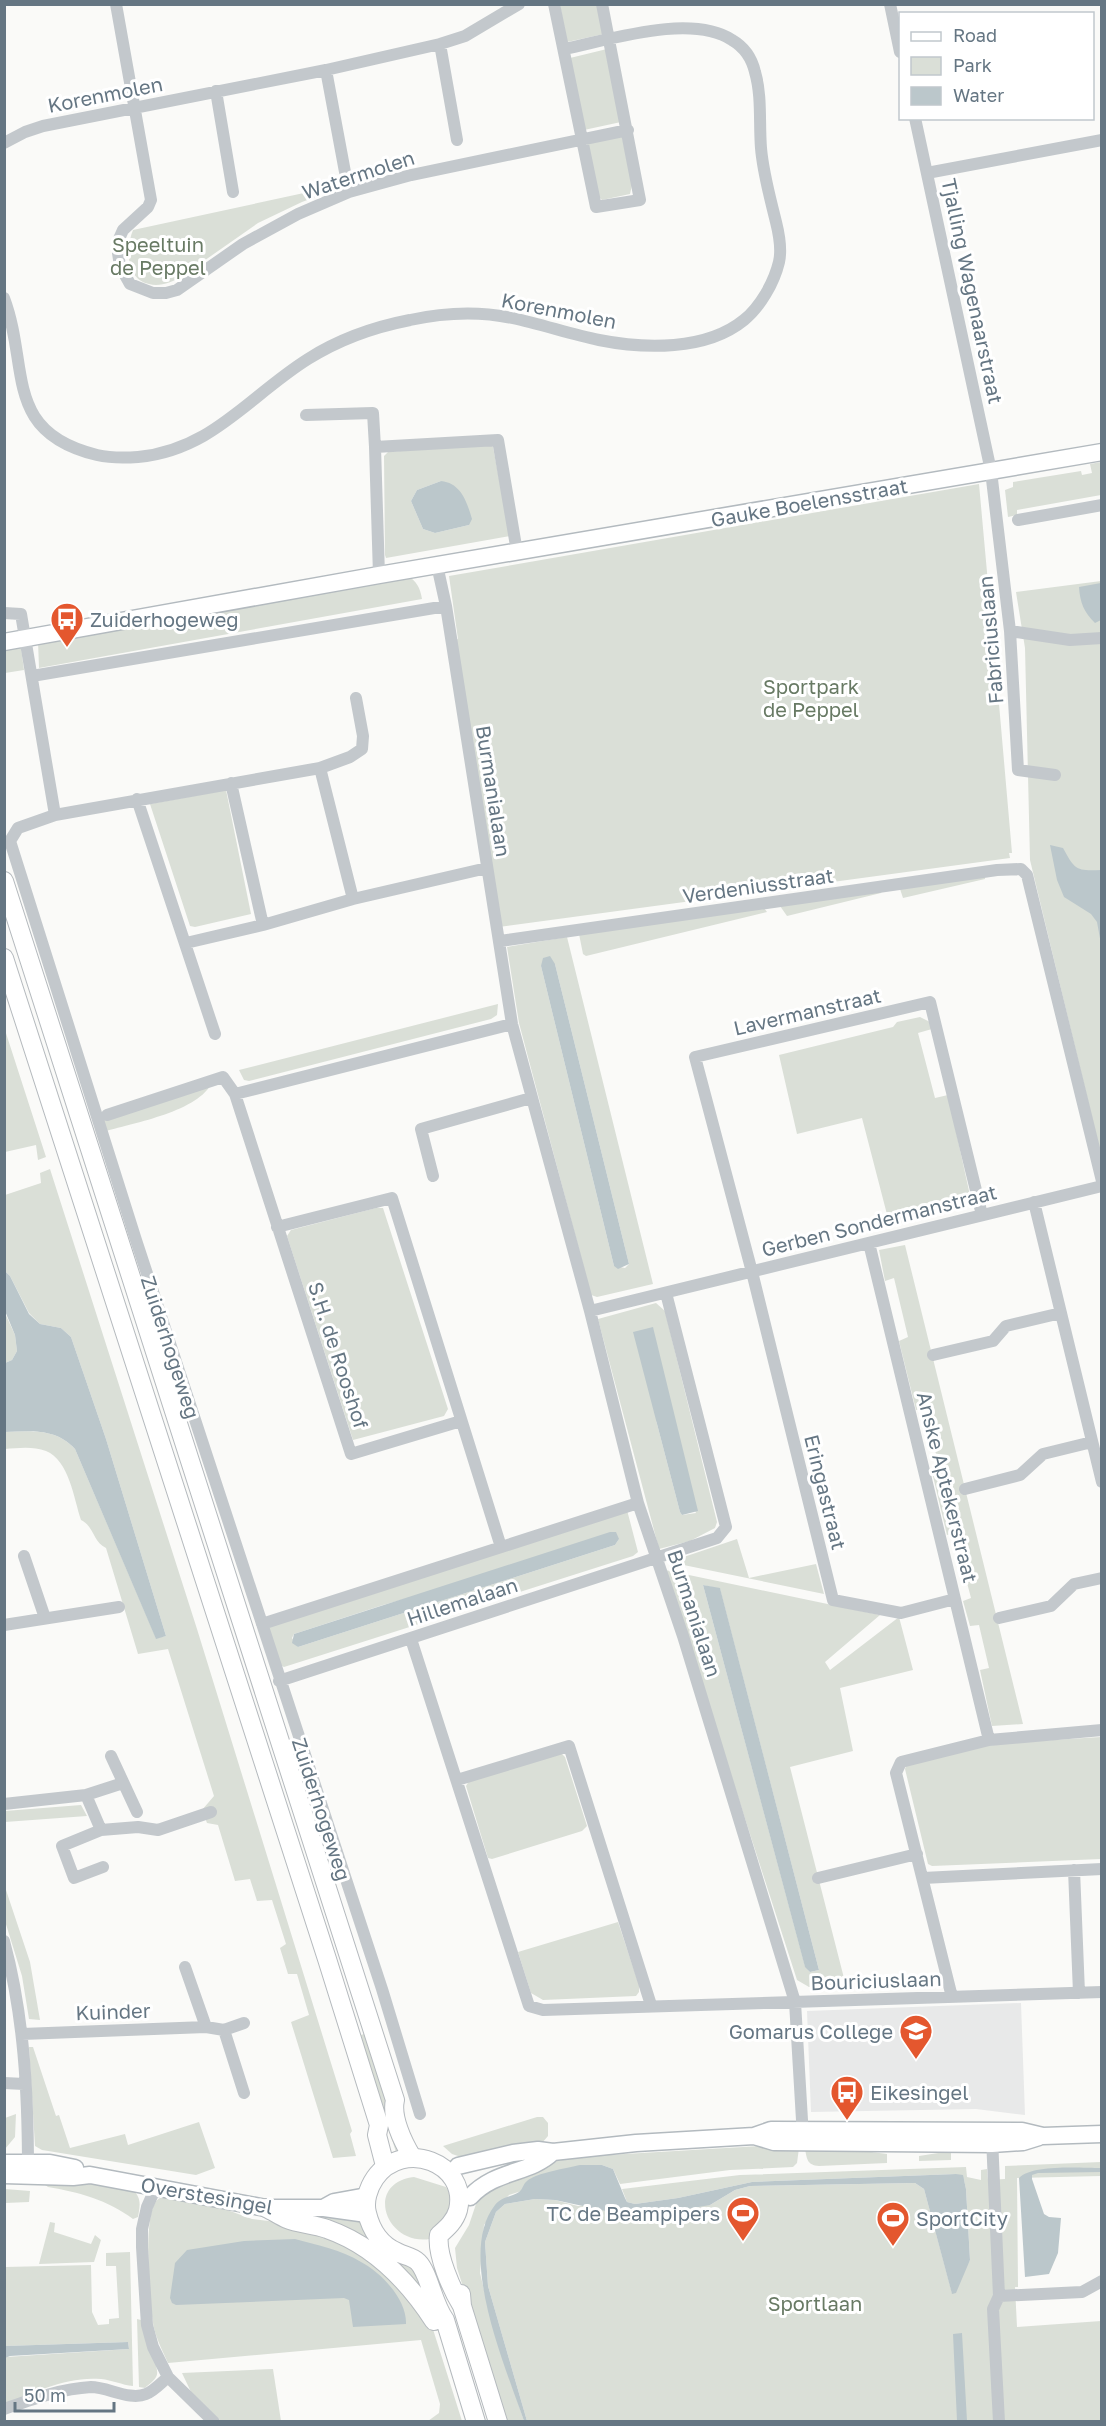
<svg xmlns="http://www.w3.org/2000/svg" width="1106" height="2426" viewBox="0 0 1106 2426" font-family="'Golos Text',sans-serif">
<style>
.built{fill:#e8e9e9}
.green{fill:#dadfd7;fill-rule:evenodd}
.water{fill:#bbc7cb}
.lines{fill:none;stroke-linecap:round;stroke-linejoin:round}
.secondary-casing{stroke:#b3babf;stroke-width:19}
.primary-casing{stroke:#b5babe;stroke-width:20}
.street{stroke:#c3c8cc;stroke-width:12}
.secondary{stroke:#fff;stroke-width:16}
.primary{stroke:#fff;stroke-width:18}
.labels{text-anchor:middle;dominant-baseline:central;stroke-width:6;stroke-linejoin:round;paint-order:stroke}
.street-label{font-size:20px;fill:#657683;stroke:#fff}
.park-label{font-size:20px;fill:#687a64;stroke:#fff}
.poi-label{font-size:20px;fill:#657683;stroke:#fff;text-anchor:start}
</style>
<rect width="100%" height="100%" fill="#fafaf8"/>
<path class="built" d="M1021,2003L1025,2115L976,2109L811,2112L807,2011Z"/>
<path class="green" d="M560,5H597L604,34L567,42Z
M607,49L621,122L584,130L570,58Z
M622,136L632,185L630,194L602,200L599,197L587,144Z
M355,182L302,202L258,223L181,277C172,282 160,287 149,284C125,279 126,247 133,230Z
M488,444L493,447L510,536L386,558L385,555L384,456L388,452ZM441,481L469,525L435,533L423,529L411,501L417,490Z
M1101,462V495L1017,510V515L1008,517L1005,490L1013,487V482L1081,471L1082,475L1092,473L1090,464Z
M979,484L988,583H991L997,681L1012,853H1009L1010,858L499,927L455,640L458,639L449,576Z
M407,575C417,582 420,587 422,599L39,668L38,641Z
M1101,581V1155L1030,860L1025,648L1016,592Z
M18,646L21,648L24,670L5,673V649Z
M226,790L251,914L195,927L190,926L150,804Z
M985,877V879L903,898L900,889Z
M882,891L881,893L787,916L780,906Z
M764,908L767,912L586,956L583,954L579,934Z
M567,937L653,1284L597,1297L591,1295L519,1023L507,947ZM555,964L629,1264L625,1268L614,1266L541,966Z
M498,1004L497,1015L491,1019L249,1081L244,1080L239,1070Z
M920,1017L930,1022L932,1029L918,1033L935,1098L948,1095L971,1200L968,1206L964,1195L904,1210L907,1222L890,1226L862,1118L797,1134L779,1055L893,1027L897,1022Z
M4,1027L46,1157L38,1160L36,1145L5,1152Z
M212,1082C200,1111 134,1123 106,1131L101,1118Z
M50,1169L197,1629L352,2131L350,2134L356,2156L333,2158L291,2022L309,2015L297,1974H288L280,1948L286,1944L272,1900L257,1901L250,1879L235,1881L218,1825L207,1823L202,1810L214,1796L168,1649L138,1654L106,1548C93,1542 94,1526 81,1520C74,1499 69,1460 46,1451C33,1446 18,1448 5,1449L4,1432C31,1431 56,1428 75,1449L156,1638L166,1636L106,1439L71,1337L61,1328L40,1324L29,1313L10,1276L5,1271V1195L41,1183L40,1173Z
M376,1208H383L448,1409L444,1416L353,1440L287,1236L291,1230Z
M905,1245L1023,1724L992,1726L980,1670L989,1668L979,1625L970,1626L963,1601L971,1598L954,1533L947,1535L932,1472L940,1469L924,1409L916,1410L899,1341L908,1337L894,1278L885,1281L879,1250Z
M656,1303L665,1311L717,1522L715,1528L690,1541L659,1549L598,1319ZM656,1420L696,1513L682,1515L680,1512Z
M4,1311L15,1335L17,1351L12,1360L5,1363Z
M627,1510L638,1552L633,1556L284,1667L280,1665L268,1625ZM619,1539L615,1545L298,1647L292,1638L294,1634L383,1605Z
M737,1539L749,1578L816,1564L824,1594L669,1562Z
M665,1570L880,1615L825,1662L830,1670L899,1617L913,1670L840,1688L853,1751L790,1767L846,1986L809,1987L797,1980ZM703,1585L720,1589L819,1970L810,1972L805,1966Z
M1101,1737V1859L932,1866L928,1864L905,1769L906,1766L985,1746L1020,1742Z
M561,1753L565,1757L587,1826L582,1831L492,1859L488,1858L466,1786L469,1781Z
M81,1805L87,1816L5,1822V1811Z
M4,1884L30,1962L40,2020L29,2019L22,1976L5,1921Z
M618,1922L639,1985V1992L636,1996L543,2000L531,1993L518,1952Z
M367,2033L402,2150L396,2152L358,2036Z
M29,2047H33L56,2116L59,2115L70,2148L125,2134L128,2145L199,2122L215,2168L196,2175L42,2150L35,2146Z
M16,2114L15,2137L5,2149V2118Z
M537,2117H543L548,2123V2136L542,2143L464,2158L452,2154L443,2146Z
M760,2146L799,2148L797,2163L793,2167L730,2170L620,2184L613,2169L602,2165L509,2195L484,2225L480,2273L493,2327L524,2421H506L457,2268L455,2248L469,2225L478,2198L481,2193L553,2162L574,2157Z
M833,2147L887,2154V2163L819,2166C807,2165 807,2159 805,2149Z
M951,2151V2160L919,2161V2156Z
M1101,2162V2176L1017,2178L1018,2287H1015L1017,2327L1101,2321V2421H527L488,2286L485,2242L496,2212L505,2204L535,2199L555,2200L578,2206L710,2205L735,2190L750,2186L915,2183L924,2189L952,2293L970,2260L966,2189L964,2180L956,2174L752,2182L678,2198L635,2204L627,2202L622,2189L740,2175L966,2167L967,2177L981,2180V2170L987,2169L988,2180L1005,2179V2166Z
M414,2177L446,2187C459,2205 440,2224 430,2239C385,2246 364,2183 414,2177Z
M49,2178L132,2189C142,2198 140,2205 138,2217L133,2219C108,2200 78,2192 48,2187L44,2184Z
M5,2189L30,2191L29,2202L5,2203Z
M164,2196L208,2203L252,2219L294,2224L374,2259L431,2323L462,2421H428L439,2413L440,2404L421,2340L168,2363C163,2352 157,2340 154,2328C149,2306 144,2223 154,2205C156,2200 159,2198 164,2196Z
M295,2214L346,2215L358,2219L395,2257L417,2271L429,2300L406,2276Z
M50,2222L55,2223L54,2232L91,2244L95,2235L101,2240L94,2262L39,2264Z
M130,2252L133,2386C122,2385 112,2380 101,2379C67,2376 34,2392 5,2406L6,2357L129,2349L128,2342L5,2346V2267L91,2265L92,2312L98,2325L109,2324V2319L119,2318L116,2266H106V2253Z
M137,2319L141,2320C143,2332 162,2369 156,2377C154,2381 148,2385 145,2388L139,2387Z
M273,2369L281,2421H221L191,2392L182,2373Z"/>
<path class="water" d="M441,481C461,483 467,502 472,519L469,525L435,533L423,529L411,501L417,490Z
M1101,583V620L1095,623C1084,612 1080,603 1079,587Z
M1050,845L1063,848C1075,870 1076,871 1101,870V944L1097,922L1091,914L1064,897L1057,880Z
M550,956L555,964L629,1264L618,1269L614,1266L541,966L543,958Z
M5,1271L10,1276L29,1314L40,1324L61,1328L71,1337L106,1439L166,1636L156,1639L75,1449C56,1428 31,1431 5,1432V1363L12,1360L17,1351L15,1335L5,1311Z
M653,1327L698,1511L682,1515L680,1512L633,1332Z
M610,1532H616L619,1539L615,1545L298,1647L292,1643L294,1634Z
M703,1585L720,1588L819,1970L810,1972L805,1967Z
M580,2165H602L613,2169L625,2198L627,2202L635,2204L678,2198L752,2182L956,2174L963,2175L966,2189L970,2260L956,2293L952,2294L924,2189L915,2183L750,2186L735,2190L710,2205L652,2215L620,2214L555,2200L535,2199L505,2204L496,2212L485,2242L488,2286L527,2421H524C506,2368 456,2254 495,2205C501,2197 511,2197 519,2192C523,2189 523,2184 527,2181C536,2173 567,2168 580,2165Z
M1101,2168V2172L1038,2173L1032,2175V2179L1044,2214L1049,2217L1061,2218L1058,2253L1049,2274L1025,2277L1019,2178C1032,2164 1081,2168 1101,2168Z
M295,2239C317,2245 342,2250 361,2262C382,2273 407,2300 406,2324L353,2327L349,2300L344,2298L176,2305L172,2303L170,2298L175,2263L187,2250L244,2241Z
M962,2333L967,2421H957L953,2334Z
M128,2342L129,2349L10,2356L5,2358V2346Z"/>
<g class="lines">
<defs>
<path id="secondary" d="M4,642L379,575L1102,452
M754,2136L774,2142L992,2144L1023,2142L1039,2137
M4,2163H50L75,2168
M458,2166L513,2153L538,2150L553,2152L636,2143L754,2136L771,2130L1022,2131L1043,2136L1102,2134
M4,2175L73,2177L90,2175L266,2208H324L367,2214
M470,2197C496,2169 529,2175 553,2152
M325,2207L334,2202L367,2196"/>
<path id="primary" d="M4,881L395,2100C391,2117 403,2142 412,2157
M4,958L327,1959L379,2125L377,2135L385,2166
M266,2208C273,2211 280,2216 287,2219C299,2224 314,2224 327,2229C373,2245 408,2281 434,2321
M461,2294L462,2306L498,2422
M462,2306C452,2290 436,2254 439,2235C447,2228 455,2221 458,2210C469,2163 403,2138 375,2178C368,2188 364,2202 367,2213C371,2230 381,2245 397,2252C404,2256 412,2256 418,2262C429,2273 433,2304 445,2320L476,2422"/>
</defs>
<use href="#secondary" class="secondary-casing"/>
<use href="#primary" class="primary-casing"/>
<path class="street" d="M116,4L151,200L148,207L123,230L119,239L118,253L120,266L130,284L153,293H166L177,290L243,244L298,214L349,192L411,175L628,130
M554,4L596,207L640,200L602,4
M890,4L900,52
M440,44L457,140
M326,70L345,172
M216,91L233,192
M915,118L991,471L1010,631L1018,770L1055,775
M4,143L25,132L43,126L326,70L440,44L465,36L519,4
M927,173L1102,140
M4,298C30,367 2,432 97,455C110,458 125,458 138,457C212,450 249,396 308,359C338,340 374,327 410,320C442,313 479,311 512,318C541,324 570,334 599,340C644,349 706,351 744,320C760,307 774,283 779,262C782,249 779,234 776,222C770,197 763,173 761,148C759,123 762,96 755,72C752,59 744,47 732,40C691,13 609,40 564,49
M306,415L373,413L375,447
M1018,520L1102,505
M437,565L446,606L512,1024L590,1311L638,1503L683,1636L795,2002L803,2137
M379,575L375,447L498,440L517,552
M4,613L21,614L55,815L18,828L10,841L136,1240L382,1989L420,2114
M1010,631L1070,640L1102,638
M32,676L446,606
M320,768L353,899
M231,783L263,925
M137,799L215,1034
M55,815L320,768L350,757L362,749L363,736L356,698
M500,941L997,870L1021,869L1027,875L1102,1181
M186,943L263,925L353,899L487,868
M235,1094L351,1454L461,1421
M107,1115L223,1077L235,1094L512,1024
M433,1176L421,1129L531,1098
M1034,1202L1102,1482
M277,1227L392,1198L501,1547
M869,1243L989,1740
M590,1311L1102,1186
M933,1355L993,1341L1006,1326L1061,1313
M965,1489L1020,1475L1043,1454L1092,1442
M24,1556L45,1618
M955,1599L901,1613L833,1600L752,1272L695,1057L930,1002L982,1215
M999,1618L1051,1606L1074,1584L1102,1578
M262,1624L638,1503
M4,1625L119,1607
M411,1639L529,2006L543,2010L1102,1992
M279,1681L717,1538L726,1527L666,1293
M111,1756L137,1812
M457,1780L569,1746L651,2005
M86,1795L123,1783
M4,1804L86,1795L101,1830L138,1827L158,1830L211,1812
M101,1830L62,1846L74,1878L103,1867
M1074,1870L1079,1993
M818,1878L917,1854
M923,1878L1102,1869
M4,1941C24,2015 28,2093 28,2169
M185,1967L206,2027
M952,1997L896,1773L901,1762L989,1740L1102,1730
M224,2030L244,2093
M22,2034L206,2027L224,2030L244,2023
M4,2083L24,2084
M992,2138L999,2296L993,2309L999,2422
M156,2187L147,2207L142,2229V2247L147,2325L153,2347L168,2377L214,2422
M999,2296L1082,2292L1102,2281
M4,2409C33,2399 60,2389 91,2387C108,2387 130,2401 146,2394C154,2391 162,2382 168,2377"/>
<use href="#secondary" class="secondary"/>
<use href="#primary" class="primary"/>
</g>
<defs>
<symbol id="bus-pin" viewBox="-11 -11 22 30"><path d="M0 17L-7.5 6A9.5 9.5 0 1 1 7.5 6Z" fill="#e4572e" stroke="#fff"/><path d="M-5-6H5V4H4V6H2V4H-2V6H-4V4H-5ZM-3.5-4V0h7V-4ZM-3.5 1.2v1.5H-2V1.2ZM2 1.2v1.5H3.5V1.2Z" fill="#fff"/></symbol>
<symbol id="school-pin" viewBox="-11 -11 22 30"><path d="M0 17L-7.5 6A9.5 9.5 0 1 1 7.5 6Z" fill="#e4572e" stroke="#fff"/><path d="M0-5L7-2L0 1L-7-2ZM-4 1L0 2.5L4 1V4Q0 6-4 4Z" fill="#fff"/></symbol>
<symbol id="stadium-pin" viewBox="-11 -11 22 30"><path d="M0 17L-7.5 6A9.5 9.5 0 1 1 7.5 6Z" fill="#e4572e" stroke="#fff"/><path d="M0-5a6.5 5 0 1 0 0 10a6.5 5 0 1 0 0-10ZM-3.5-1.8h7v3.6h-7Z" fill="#fff"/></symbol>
</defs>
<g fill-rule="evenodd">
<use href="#bus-pin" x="48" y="600" width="38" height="52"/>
<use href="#school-pin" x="897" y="2012" width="38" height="52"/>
<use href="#bus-pin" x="828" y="2073" width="38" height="52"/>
<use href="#stadium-pin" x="724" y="2194" width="38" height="52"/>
<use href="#stadium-pin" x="874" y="2199" width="38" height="52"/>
</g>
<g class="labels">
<g class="street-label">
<text transform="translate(105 94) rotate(-11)">Korenmolen</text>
<text transform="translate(358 174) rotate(-18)">Watermolen</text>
<text transform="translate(973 291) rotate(78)">Tjalling Wagenaarstraat</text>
<text transform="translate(559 310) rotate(11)">Korenmolen</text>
<text transform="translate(809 502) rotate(-10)">Gauke Boelensstraat</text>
<text transform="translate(990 640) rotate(-95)">Fabriciuslaan</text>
<text transform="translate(494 791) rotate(81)">Burmanialaan</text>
<text transform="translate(758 885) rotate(-8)">Verdeniusstraat</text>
<text transform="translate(807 1011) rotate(-13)">Lavermanstraat</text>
<text transform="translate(879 1220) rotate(-14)">Gerben Sondermanstraat</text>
<text transform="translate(171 1347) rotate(72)">Zuiderhogeweg</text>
<text transform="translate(339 1355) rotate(72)">S.H. de Rooshof</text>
<text transform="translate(948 1487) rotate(76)">Anske Aptekerstraat</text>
<text transform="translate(826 1492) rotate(76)">Eringastraat</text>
<text transform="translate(462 1601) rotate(-18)">Hillemalaan</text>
<text transform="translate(695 1613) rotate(72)">Burmanialaan</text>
<text transform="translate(322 1809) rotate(72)">Zuiderhogeweg</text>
<text transform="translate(876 1980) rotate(-2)">Bouriciuslaan</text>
<text transform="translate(113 2011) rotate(-2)">Kuinder</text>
<text transform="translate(207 2195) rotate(10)">Overstesingel</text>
</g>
<g class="park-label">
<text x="158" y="244">Speeltuin<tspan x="158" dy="23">de Peppel</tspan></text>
<text x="811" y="686">Sportpark<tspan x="811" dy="23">de Peppel</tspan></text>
<text x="815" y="2303">Sportlaan</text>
</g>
<g class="poi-label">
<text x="90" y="619">Zuiderhogeweg</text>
<text x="893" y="2031" text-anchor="end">Gomarus College</text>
<text x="870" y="2092">Eikesingel</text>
<text x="720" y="2213" text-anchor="end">TC de Beampipers</text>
<text x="916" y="2218">SportCity</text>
</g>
</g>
<rect width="1106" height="2426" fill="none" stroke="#657683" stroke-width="12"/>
<rect x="899" y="12" width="195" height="108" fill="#ffffff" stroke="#c1c8cd" stroke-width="1.5"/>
<rect x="911" y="32" width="30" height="9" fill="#ffffff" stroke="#c1c8cd" stroke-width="1.5"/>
<text x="953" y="42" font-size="18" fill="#657683">Road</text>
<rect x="911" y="57" width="30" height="18" fill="#dadfd7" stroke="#c1c8cd" stroke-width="1.5"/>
<text x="953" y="72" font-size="18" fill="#657683">Park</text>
<rect x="911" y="87" width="30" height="18" fill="#bbc7cb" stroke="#c1c8cd" stroke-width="1.5"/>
<text x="953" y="102" font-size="18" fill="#657683">Water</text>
<path d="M15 2402v9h99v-9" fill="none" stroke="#657683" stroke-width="3"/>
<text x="24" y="2402" font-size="18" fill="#657683" stroke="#ffffff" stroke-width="4.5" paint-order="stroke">50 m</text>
</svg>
